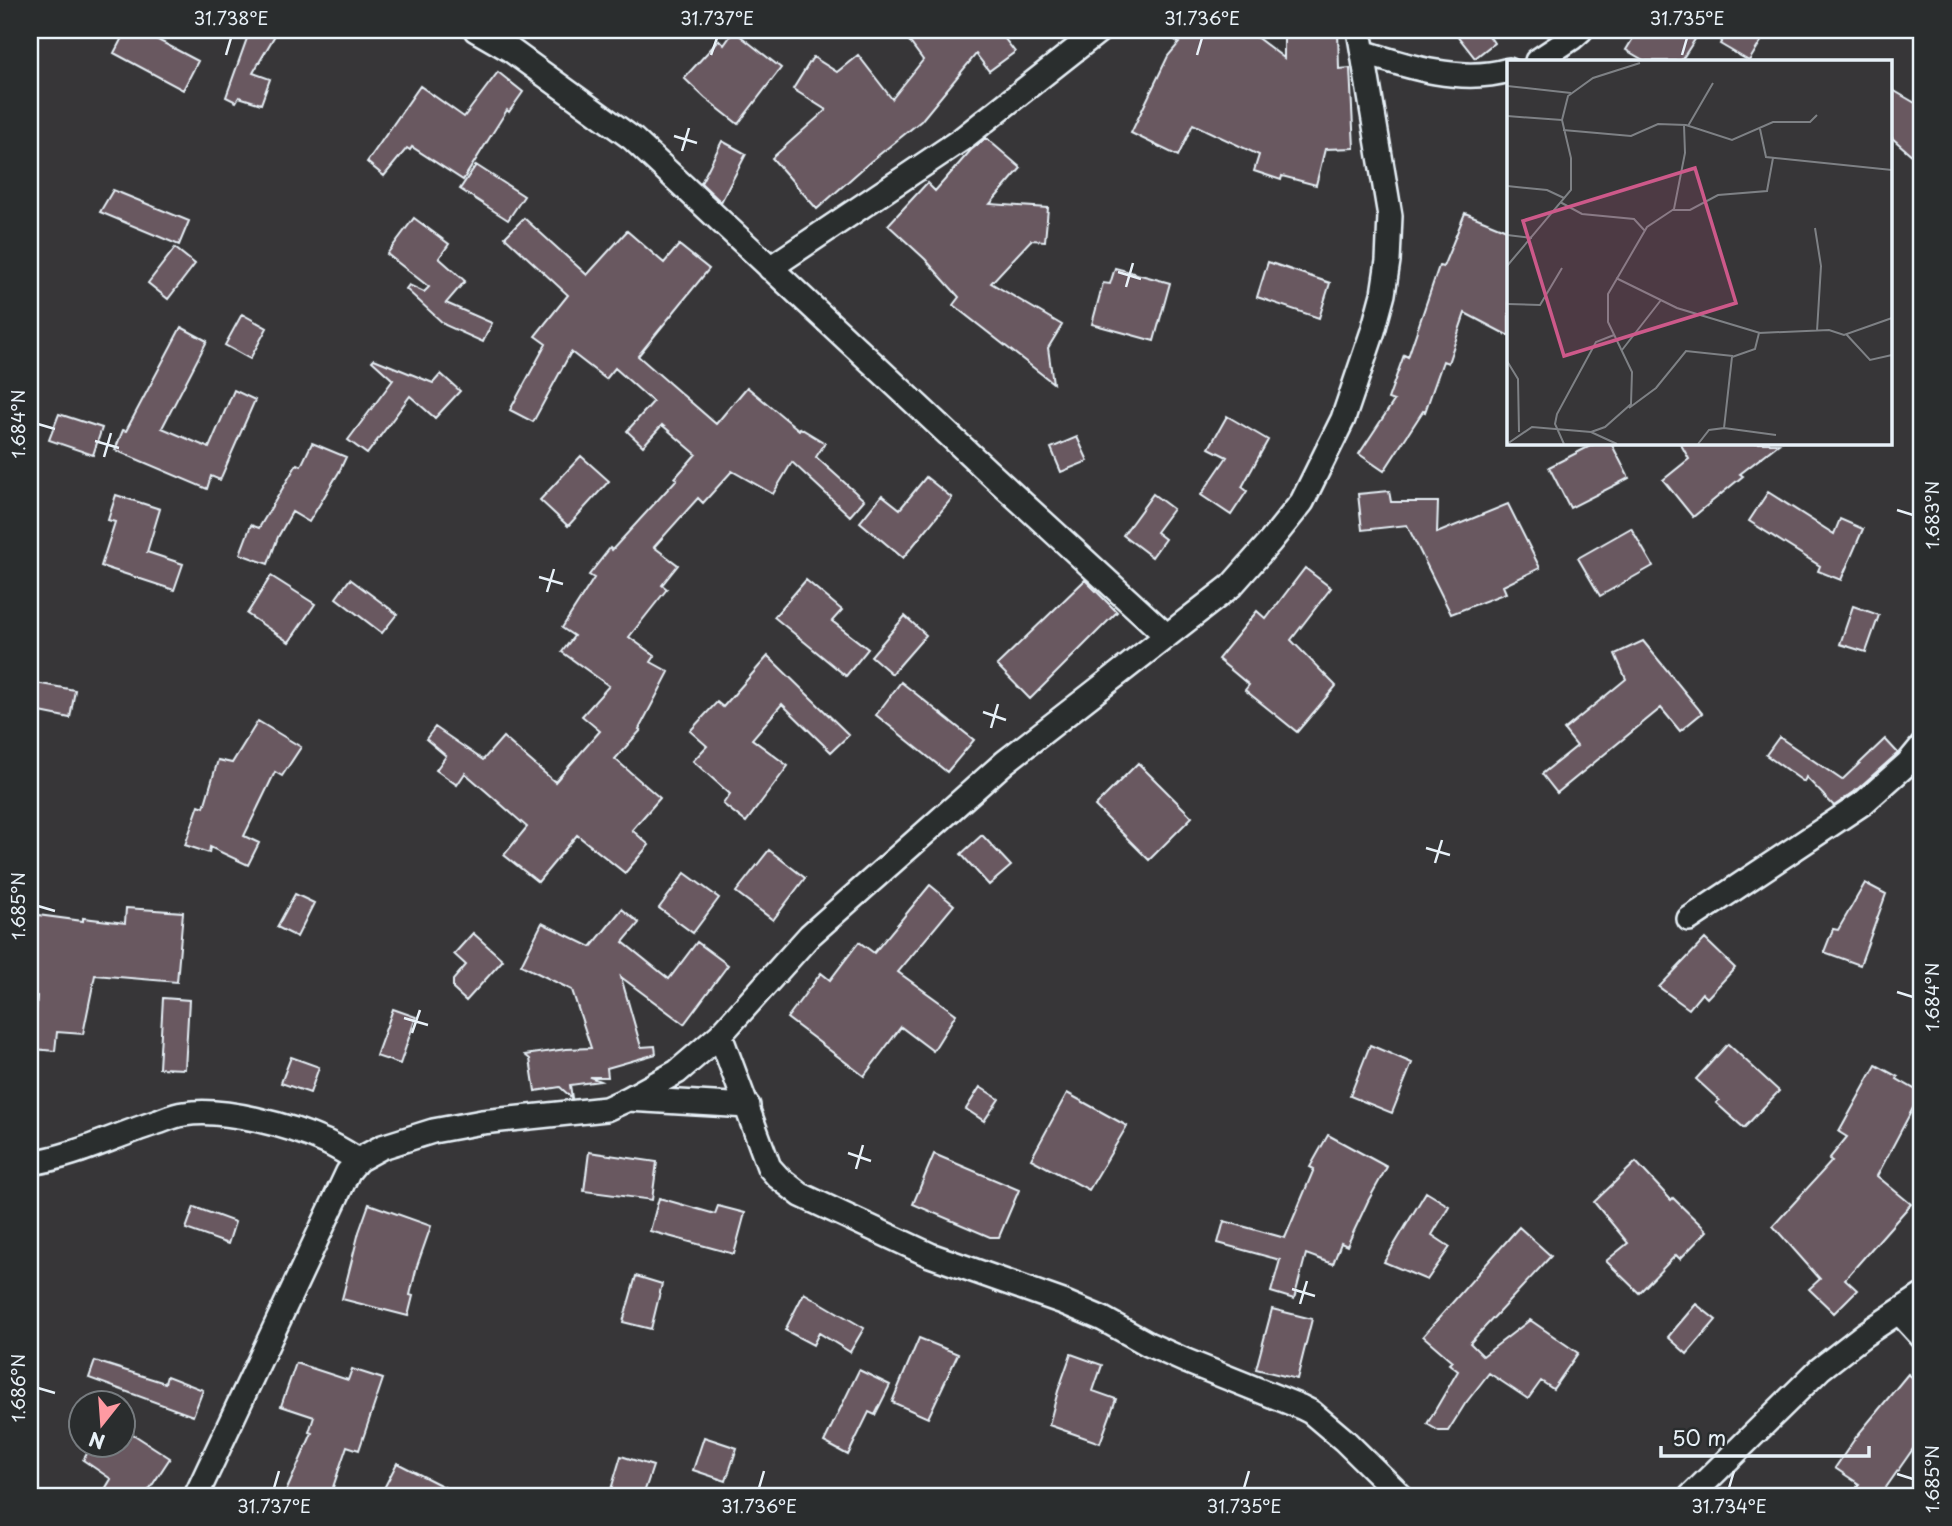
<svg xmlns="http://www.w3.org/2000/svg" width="1952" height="1526" viewBox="0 0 1952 1526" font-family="'Playpen Sans',sans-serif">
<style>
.building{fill:#695860;stroke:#e8f1f8;stroke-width:2}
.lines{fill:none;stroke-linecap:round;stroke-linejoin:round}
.minor-casing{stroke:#e8f1f8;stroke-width:28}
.minor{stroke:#2a2d2e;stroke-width:23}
.ticks{fill:none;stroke:#e8f1f8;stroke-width:2.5}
.inset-road{fill:none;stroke:#7e8185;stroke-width:2}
.view{fill:#cd598a;fill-opacity:0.15;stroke:#cd598a;stroke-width:3.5}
.inset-edge{fill:none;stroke:#e8f1f8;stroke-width:3.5}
.neatline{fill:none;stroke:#e8f1f8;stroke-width:2.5}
.ticks-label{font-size:18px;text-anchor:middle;fill:#e8f1f8}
</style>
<rect width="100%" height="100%" fill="#373638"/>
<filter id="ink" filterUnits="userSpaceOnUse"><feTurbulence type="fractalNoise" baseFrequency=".0143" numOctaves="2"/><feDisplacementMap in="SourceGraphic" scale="14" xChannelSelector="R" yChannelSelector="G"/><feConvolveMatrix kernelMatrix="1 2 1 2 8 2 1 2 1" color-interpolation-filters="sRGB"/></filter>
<g filter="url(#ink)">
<path class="building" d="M126,30H139L198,61L183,90L114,53Z
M250,30H278L253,73L270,79L261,104L239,97L236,102L226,97Z
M901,30H998L1015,52L989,71L976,54L921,121L870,162L817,209L772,158L826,110L793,89L813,57L837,72L858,55L892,99L923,60Z
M1162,30H1247L1284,58V30H1338L1339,69L1350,68L1354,148L1325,149L1316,185L1282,176L1281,180L1254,171L1259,155L1193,124L1178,156L1131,133L1168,56L1179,43Z
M1453,30H1485L1494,43L1475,58Z
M1638,30H1701L1681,61H1645L1626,50Z
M1729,30H1768L1749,61L1720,44Z
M734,31L781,68L738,124L705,98L684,78L719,40L724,45Z
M498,72L523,92L509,112L507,110L463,180L412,147L410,150L407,148L384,176L367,162L420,86L464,117Z
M1891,89L1922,107V164L1891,137Z
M986,138L1021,168L990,204L1048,208L1045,241L1031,240L991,283L1062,325L1048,348L1053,383L953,305L959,297L925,259L888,225L927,183L935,191L971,150Z
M722,141L746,154L721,202L701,183Z
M476,165L524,196L508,220L460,189Z
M113,190L189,221L179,245L100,212Z
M1465,213L1509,231V336L1465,313L1448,363L1443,361L1425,412L1423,411L1384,471L1359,454L1394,401L1388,399L1404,355L1408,357L1439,266L1443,267Z
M414,218L449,244L439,258L465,281L446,303L492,323L483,342L445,325L406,289L409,285L424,292L429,287L387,254Z
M524,218L587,275L627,231L664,263L679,245L709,269L638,356L716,424L747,387L799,430L800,428L825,443L816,457L864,500L850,516L792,462L773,494L732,471L703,503L698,498L654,547L678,565L662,585L667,589L629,637L655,656L651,662L669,672L639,729L641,730L615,759L660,798L632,830L649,845L625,873L577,835L538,882L504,855L527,827L465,773L457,785L436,770L446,756L426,739L435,727L483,760L503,737L555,782L600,731L582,716L609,686L562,652L574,636L562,628L594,578L589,575L610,548L612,550L677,479L675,478L696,454L662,425L643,446L627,431L653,402L615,368L606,379L571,352L533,422L510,410L546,344L535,336L568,295L505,237Z
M175,248L195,264L168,299L148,283Z
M1268,262L1330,283L1319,318L1257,297Z
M1115,268L1170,283L1154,341L1092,324L1103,283L1110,284Z
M242,314L267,328L250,359L225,345Z
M181,327L207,341L162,428L209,448L234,390L255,400L220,480L211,476L207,489L115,450L123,430L126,431Z
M374,359L433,383L441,374L460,391L435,418L410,396L367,454L348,440L393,380L372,361Z
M59,414L102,428L93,455L49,440Z
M1227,416L1268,440L1242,487L1247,491L1231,515L1201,495L1227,457L1209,448Z
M1077,437L1088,461L1061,472L1051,448Z
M312,443L346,457L339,472L309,522L292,512L278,537L268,564L240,554L251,525L259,528L297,464L301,466Z
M1596,443H1611L1629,478L1570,508L1549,467Z
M1680,443H1780L1740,474L1743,476L1693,517L1663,480L1689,459Z
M581,456L609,481L568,526L540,500Z
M926,477L952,498L903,558L860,522L882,495L900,509Z
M1389,491L1391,502H1438L1437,533L1508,504L1540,568L1503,586L1506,593L1451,614L1407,525L1362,530L1358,494Z
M1768,492L1834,534L1840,519L1863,529L1841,580L1818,571L1820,566L1749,521Z
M1153,494L1173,509L1156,532L1165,539L1152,557L1123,535Z
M116,495L160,509L147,552L183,564L174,590L101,566L115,522L108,520Z
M1631,528L1653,566L1600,596L1578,558Z
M1305,568L1331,588L1291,640L1336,686L1297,732L1245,690L1249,685L1218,659L1257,611L1266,619Z
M271,576L315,604L289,642L247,614Z
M350,579L397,614L382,633L336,598Z
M806,580L842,610L832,621L868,649L846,676L774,617Z
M1085,580L1117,612L1030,699L997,665Z
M1853,606L1879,615L1866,652L1840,644Z
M905,616L926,635L892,674L871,656Z
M1643,641L1702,713L1680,731L1661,708L1557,793L1542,774L1577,746L1564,730L1626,679L1615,654Z
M768,656L849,735L831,752L782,704L752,739L788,766L746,822L723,804L730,794L693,761L707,746L690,731L717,702L723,707Z
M30,682L75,690L70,718L30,710Z
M901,682L974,740L947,772L876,715Z
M258,721L301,747L282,776L275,772L244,836L259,843L248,865L210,847L209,853L185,845L199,805L204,807L218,760L232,763Z
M1779,737L1842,780L1885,739L1898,753L1854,792L1834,806L1806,777L1804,782L1766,755Z
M1138,763L1192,817L1149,860L1095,806Z
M982,835L1011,866L989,885L961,854Z
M769,850L805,878L773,920L736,892Z
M685,873L719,898L693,933L659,908Z
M1865,883L1886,894L1860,965L1824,952L1833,929L1838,930Z
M930,885L954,905L898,972L956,1014L933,1051L901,1027L864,1076L787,1018L821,973L830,980L859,942L874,953Z
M295,894L314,903L297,937L277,927Z
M126,908L183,912L177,982L95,975L83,1034L57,1032L55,1051L34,1049L37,996H30V914L83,921V918L125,923Z
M622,909L639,923L623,942L669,979L697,942L728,965L684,1024L621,977L641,1047L655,1046L656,1054L607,1068L608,1077H590L600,1081L570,1085L572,1098L560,1087L535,1091L530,1059L525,1055L566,1049L591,1048L572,990L521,965L542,923L591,947Z
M473,933L503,960L466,1001L453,989V980L466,965L454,954Z
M1705,939L1735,968L1707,998L1702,993L1689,1009L1659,987Z
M163,998L189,1000L185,1069L159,1068Z
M393,1009L416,1017L400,1064L376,1056Z
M1728,1044L1779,1091L1744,1128L1716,1103L1719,1100L1696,1079Z
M1370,1045L1412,1063L1392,1113L1350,1096Z
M291,1057L319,1067L310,1093L281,1083Z
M1876,1065L1898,1077L1897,1079L1921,1093L1877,1176L1911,1204L1845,1279L1857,1290L1834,1313L1809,1289L1820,1279L1773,1226L1832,1161L1829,1159L1847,1137L1839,1132Z
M980,1087L999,1099L984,1121L966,1109Z
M1067,1093L1127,1126L1089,1190L1031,1159Z
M1328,1135L1387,1167L1368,1201L1347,1246L1341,1243L1333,1264L1306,1254L1294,1299L1271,1292L1280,1260L1218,1243L1224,1221L1285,1238L1314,1169L1310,1167Z
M589,1152L657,1162L652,1200L584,1191Z
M934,1154L1019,1190L999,1237H990L913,1204Z
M1636,1162L1671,1200L1673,1198L1707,1231L1680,1259L1676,1255L1639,1293L1606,1261L1628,1243L1594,1202Z
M1426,1192L1449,1206L1432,1235L1450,1247L1427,1280L1384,1262Z
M659,1198L715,1214L718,1206L745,1213L734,1254L650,1231Z
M369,1204L431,1226L417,1266L410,1295L413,1296L408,1316L342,1299L359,1232Z
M194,1207L235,1222L228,1244L186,1229Z
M1519,1227L1551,1256L1470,1343L1483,1356L1530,1320L1578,1353L1553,1389L1541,1381L1528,1399L1489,1373L1465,1404L1448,1431H1439L1427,1424L1458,1371L1449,1364L1452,1361L1423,1336Z
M636,1276L662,1284L651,1329L623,1322Z
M804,1293L864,1328L850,1352L819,1333L813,1345L785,1330Z
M1696,1304L1716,1320L1687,1354L1668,1337Z
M1272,1309L1312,1319L1297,1379L1256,1369Z
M919,1338L958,1354L928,1418L892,1402Z
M1071,1354L1102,1365L1093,1391L1116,1399L1100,1443L1049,1425L1058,1391Z
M95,1361L165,1383L167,1376L203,1390L193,1416L89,1378Z
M296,1363L348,1380L352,1369L383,1379L359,1450L347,1446L330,1496H284L312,1433L309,1432L314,1417L281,1406Z
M859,1370L890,1385L875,1415L869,1412L848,1455L824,1442Z
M1908,1374L1922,1385V1436L1880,1496H1851L1859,1484L1835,1468L1856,1437Z
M122,1427L170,1458L145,1496H101L111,1479L83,1460L92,1446H122Z
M704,1437L737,1448L726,1481L693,1470Z
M621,1456L653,1466L643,1496H609Z
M397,1463L462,1496H380Z"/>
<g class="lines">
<defs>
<path id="minor" d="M476,30L509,49L633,139L993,476L1167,636
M1363,52C1409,67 1461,84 1509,70
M1537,61L1572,38L1581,30
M770,268L962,139L1100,30
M1689,919L1863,803L1908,763L1922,746
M720,1035L769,1167L778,1177L801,1195L930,1255L1063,1302L1103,1319L1148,1344L1186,1361L1301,1407L1311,1412L1344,1440L1401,1496
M628,1099L748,1106
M30,1163C74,1157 116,1135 158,1122C166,1119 175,1115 184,1114C222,1107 291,1126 326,1142C337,1147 348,1154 358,1160
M1899,1312L1922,1337
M196,1496L348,1172L358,1160L382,1147L433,1131L482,1122L606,1109L628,1099L677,1072L720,1035L810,935L1005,762L1231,586L1270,542L1302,502L1343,419L1373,331L1383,294L1388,261L1390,216L1359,30
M1691,1496L1820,1369L1865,1334L1922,1296"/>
</defs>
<use href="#minor" class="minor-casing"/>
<use href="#minor" class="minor"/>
</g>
</g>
<path class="ticks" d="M226,55L231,38M711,55L717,38M1197,55L1202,38M1682,55L1687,38M674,136L697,143M682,151L689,128M1118,272L1141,279M1126,287L1133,263M38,424L55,429M95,441L119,448M104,457L111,433M1897,510L1913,515M539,577L563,584M547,592L554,569M983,712L1006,720M991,728L998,704M1426,848L1450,855M1435,863L1442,840M38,906L55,911M1897,992L1913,997M404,1018L428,1025M412,1033L420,1010M848,1153L871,1161M856,1169L863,1145M1292,1289L1315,1296M1300,1304L1307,1281M38,1388L55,1393M1897,1474L1913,1479M274,1488L279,1471M759,1488L764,1471M1244,1488L1249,1471M1729,1488L1734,1471"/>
<g transform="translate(1507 60)">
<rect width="385" height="385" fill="#373638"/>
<path class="inset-road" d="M0,26L64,33M0,56L55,60M181,66L206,23M253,69L259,97L385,110M56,70L124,76L151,64L179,65L225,80L266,62H303L310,55M0,126L40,130L57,138M53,142L75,154L127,159L138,171M166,150H183L211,135L260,131L266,98M308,168L314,206L310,271M0,175L25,178M0,206L64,130V98L55,60L61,36L86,18L133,3M109,218L170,248L253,273M0,244L33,245L55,208M339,274L363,300L385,295M115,290L154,240M0,301L11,319L12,372M122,348L149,328L179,291L226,296M217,368L269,375M84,372L98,367L124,344L125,312L101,262V234L140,167L167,149L178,93L177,65M0,384L25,367L84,372L110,384M57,384L48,364L50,354L89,282L107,275M191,384L202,370L217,368L225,297L248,289L252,273L322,270L337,275L385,258"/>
<path class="view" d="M188,108L229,243L57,296L16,161Z"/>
<rect width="385" height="385" class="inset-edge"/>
</g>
<rect width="1952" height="1526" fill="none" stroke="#2a2d2e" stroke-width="77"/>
<g transform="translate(102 1424) rotate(197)"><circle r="33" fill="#2a2d2e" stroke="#767b7f" stroke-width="2"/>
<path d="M0-5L12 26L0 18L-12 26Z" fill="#ff9aa2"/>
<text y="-10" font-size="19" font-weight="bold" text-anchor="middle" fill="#e8f1f8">N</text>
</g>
<path d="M1661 1446v10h208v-10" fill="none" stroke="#e8f1f8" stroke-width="3.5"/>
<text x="1672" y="1446" font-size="21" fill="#e8f1f8" stroke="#2a2d2e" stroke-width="5" paint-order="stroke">50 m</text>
<rect x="38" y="38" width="1875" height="1450" class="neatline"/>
<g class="ticks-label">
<text x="231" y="25">31.738°E</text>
<text x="717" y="25">31.737°E</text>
<text x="1202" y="25">31.736°E</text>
<text x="1687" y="25">31.735°E</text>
<text transform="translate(19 424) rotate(-90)" y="6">1.684°N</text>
<text transform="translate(1933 515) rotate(-90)" y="6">1.683°N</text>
<text transform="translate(19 906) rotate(-90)" y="6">1.685°N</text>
<text transform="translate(1933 997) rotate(-90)" y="6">1.684°N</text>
<text transform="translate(19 1388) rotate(-90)" y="6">1.686°N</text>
<text transform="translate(1933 1479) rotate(-90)" y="6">1.685°N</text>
<text x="274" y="1513">31.737°E</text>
<text x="759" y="1513">31.736°E</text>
<text x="1244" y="1513">31.735°E</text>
<text x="1729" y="1513">31.734°E</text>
</g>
</svg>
